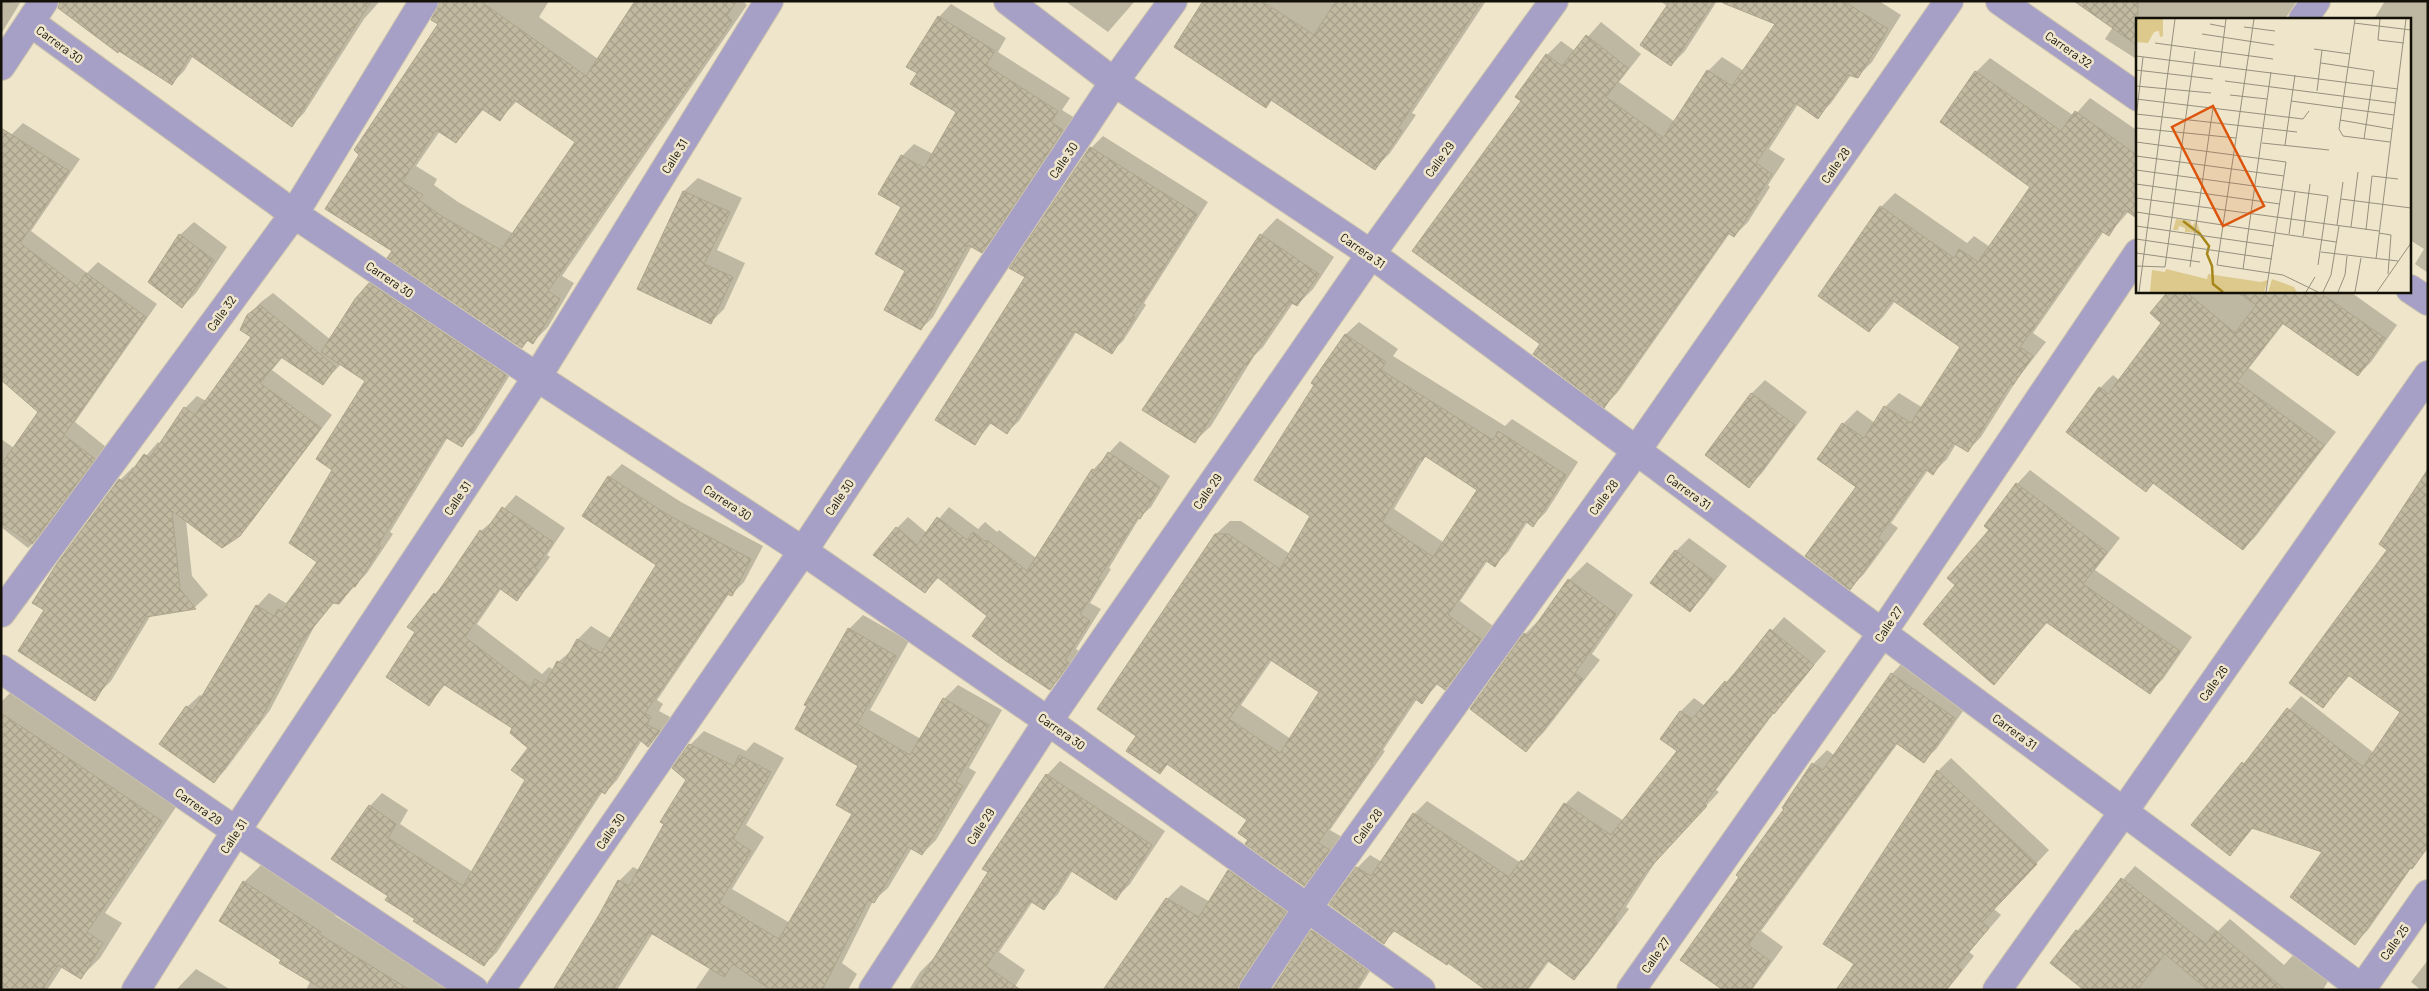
<svg xmlns="http://www.w3.org/2000/svg" width="2429" height="991" viewBox="0 0 2429 991" font-family="Barlow,sans-serif">
<style>
.shadow{fill:#0003;fill-rule:evenodd}
.building{fill:url(#building-cross-hatch);stroke:#aca48b;fill-rule:evenodd}
.lines{fill:none;stroke-linecap:round;stroke-linejoin:round}
.minor-casing{stroke:#cbc3ac;stroke-width:30}
.minor{stroke:#a69fc6;stroke-width:28}
.labels{text-anchor:middle;dominant-baseline:central;stroke-width:5;stroke-linejoin:round;paint-order:stroke}
.street-label{font-size:12px;fill:#131007;stroke:#eee5cb}
.inset-river{fill:none;stroke:#a7871a;stroke-width:2.5}
.inset-road{fill:none;stroke:#96907d;stroke-width:1}
.view{fill:#dd550c;fill-opacity:0.15;stroke:#dd550c;stroke-width:2.5}
.inset-edge{fill:none;stroke:#131007;stroke-width:2.5}
</style>
<defs>
<pattern id="building-cross-hatch" width="8" height="8" patternUnits="userSpaceOnUse" patternTransform="scale(1.25)"><rect width="8" height="8" fill="#c2b9a1"/><path d="M0 0l8 8M0 8l8-8" fill="none" stroke="#a69e89"/></pattern>
</defs>
<rect width="100%" height="100%" fill="#eee5cb"/>
<path class="shadow" d="M1,1L20,3L1,34Z
M73,1H380L364,19L304,113L291,126L193,56L184,71L172,83Z
M445,1H549L539,17L598,59L636,1H743L747,5L562,276L574,283L548,327L533,342L529,340L522,347L394,251L327,208L440,24ZM517,101L577,142L514,234L458,202L434,185L437,179L416,166L440,131L456,141L484,109L500,119Z
M1065,1H1135L1108,32Z
M1207,1H1486L1412,113L1416,115L1390,153L1375,168L1272,100L1265,107Z
M1660,1H1717L1685,51L1671,65L1668,7Z
M1721,1H1879L1901,15L1872,62L1858,76L1851,75L1831,103L1817,117L1798,104L1769,149L1785,159L1768,185L1770,187L1748,222L1734,236L1730,233L1618,392L1604,406L1541,344L1523,101L1547,55L1561,41L1575,51L1601,22L1641,54L1619,82L1675,122L1708,71L1722,57L1744,71L1777,23Z
M2076,1H2297L2285,19H2138V60L2105,39L2113,27Z
M2385,1H2428V273L2415,264L2424,249L2410,240V19H2374Z
M951,4L1006,38L998,52L1070,98L1062,110L1075,118L994,239L982,251L972,246L933,317L921,329L907,271L902,156L914,144L933,154L957,112L939,17Z
M1990,58L2074,116L2090,98L2138,131V218L2129,211L2109,234L2104,231L2033,333L2046,342L2018,378L1981,437L1967,451L1956,444L1947,459L1933,473L1928,470L1891,523L1898,528L1864,574L1850,588L1858,486L1819,458L1843,424L1857,410L1875,423L1885,407L1899,393L1923,408L1961,347L1895,301L1883,317L1869,331L1881,207L1895,193L1967,243L1974,236L1990,247L2032,186L1976,72Z
M23,123L80,159L31,231L87,273L98,262L157,304L75,422L106,447L40,536L28,548L1,527V439L14,448L40,412L1,378L11,135Z
M1103,136L1208,202L1144,303L1146,305L1123,341L1111,352L1077,331L1019,421L1007,432L992,422L975,443L1026,276L1091,148Z
M698,178L742,198L717,250L745,263L724,309L711,322L639,289L684,191Z
M1277,218L1334,257L1313,289L1297,305L1293,303L1263,347L1254,356L1211,426L1194,442L1144,410L1261,235Z
M194,222L227,247L196,293L182,307L180,235Z
M382,271L518,362L474,433L461,445L448,437L390,532L393,534L367,573L339,603L334,602L314,627L270,710L226,769L214,782L187,707L200,695L203,697L257,606L269,593L286,603L319,562L333,469L366,381L341,364L323,383L283,357L272,370L332,415L252,521L239,535L186,520L192,576L208,595L195,607L151,615L111,681L99,693L44,613L54,569L120,480L133,467L135,469L158,442L161,444L185,408L197,396L206,401L253,337L248,316L261,302L273,293L331,340L370,284Z
M2170,291H2349L2397,325L2371,362L2358,375L2284,323L2249,368L2336,432L2256,536L2243,549L2154,482L2146,490L2100,388L2113,375L2120,381L2163,323Z
M1359,322L1398,349L1393,356L1505,426L1512,419L1578,462L1546,512L1533,525L1528,521L1508,552L1495,565L1488,560L1460,601L1493,626L1458,675L1445,688L1438,684L1421,702L1417,699L1383,750L1385,751L1330,830L1342,837L1317,872L1304,885L1249,840L1248,820L1168,764L1160,773L1138,736L1216,534L1230,521H1241L1290,554L1312,515L1316,385L1313,382L1346,334ZM1426,455L1479,489L1443,542L1394,509ZM1272,660L1321,692L1291,739L1241,705Z
M1765,380L1807,412L1762,473L1749,486L1752,393Z
M1120,441L1170,476L1151,507L1140,517L1109,568L1111,569L1090,603L1101,609L1076,649L1079,651L1061,677L1050,688L988,615L939,577L925,592L897,528L908,517L927,533L949,507L978,529L985,522L997,532L999,530L1036,558L1093,470Z
M622,464L681,502L763,546L744,582L731,595L729,594L657,700L663,704L659,711L672,718L648,746L642,740L617,780L605,793L603,791L497,952L484,965L417,918L389,895L370,806L382,793L408,810L400,824L473,872L527,779L529,747L514,728L446,684L429,704L417,632L435,594L444,584L481,531L495,519L516,495L565,528L547,555L550,557L529,586L516,599L501,589L477,624L542,674L549,667L554,670L558,662L572,650L578,639L591,626L612,639L657,564L609,477Z
M2030,470L2120,538L2095,570L2192,637L2163,679L2150,692L2048,622L1994,683L1990,530L2017,484Z
M1689,538L1727,566L1703,597L1690,611L1676,551Z
M2389,549L2428,844L2368,930L2355,943L2324,852L2254,827L2230,854L2193,824L2301,696L2374,753L2402,712L2350,675L2323,707Z
M1587,562L1633,595L1592,654L1600,660L1544,732L1526,750L1525,634L1544,615L1569,580Z
M863,615L909,641L870,710L921,739L944,699L958,685L1002,710L969,768L976,772L936,840L922,854L912,848L888,888L873,901L842,963L857,974L848,990H695L710,968L653,933L617,990H554L600,916L619,881L633,867L639,870L688,779L690,745L704,731L746,751L754,742L784,758L746,825L764,837L732,889L790,923L854,814L860,765L849,629Z
M1784,617L1826,651L1777,709L1716,790L1719,792L1658,858L1626,907L1629,909L1587,965L1574,978L1550,960L1528,990H1488L1449,962L1396,930L1384,942L1331,904L1357,868L1370,855L1382,862L1414,814L1427,801L1521,863L1536,848L1565,804L1578,791L1624,821L1679,751L1662,739L1681,711L1694,698L1705,706Z
M1905,660L1968,704L1937,748L1924,761L1898,743L1761,931L1783,947L1752,990H1725L1741,876L1813,764L1827,750L1835,756L1892,674Z
M14,689L180,801L105,913L122,923L100,958L80,978L63,966L47,990H1V702Z
M1951,758L2049,850L1994,909L2001,915L1969,952L1974,956L1947,990H1837L1856,964L1825,943L1938,771Z
M1060,761L1165,831L1130,884L1116,898L1073,870L1058,894L1044,908L1033,901L999,952L1025,970L1013,990H909L920,972L934,958L990,872L1047,775Z
M1243,857L1299,898L1251,973L1237,987L1167,899L1181,885L1210,902L1229,871Z
M261,865L337,914L335,916L454,990H306L311,980L220,920L244,882Z
M2135,866L2218,931L2230,919L2284,965L2295,953L2331,976L2323,990H2086L2077,931Z
M1326,918L1379,957L1358,990H1272L1312,931Z
M2428,960V990H2421L2411,982Z
M196,969L231,990H176Z"/>
<path class="building" d="M60,1H371L292,127L190,55L172,85L119,51L118,53L58,8Z
M440,1H480L586,76L635,1H737L727,15L732,21L724,33L548,291L560,299L533,344L527,340L522,348L387,258L392,251L325,209L359,155L354,150L438,24L431,20ZM514,100L575,142L501,250L443,217L419,200L423,195L402,182L436,130L456,143L482,109L500,121Z
M1203,1H1262L1314,35L1336,1H1482L1398,128L1402,131L1375,170L1271,100L1266,108L1174,47Z
M1670,1H1714L1671,66L1640,45Z
M1723,1H1843L1888,29L1858,78L1848,75L1818,119L1795,103L1756,163L1772,174L1755,200L1758,201L1734,237L1728,233L1604,408L1533,354L1540,344L1412,251L1521,101L1515,97L1546,54L1562,66L1586,35L1628,68L1606,97L1663,138L1707,70L1732,86L1775,24L1723,3Z
M2074,1H2138V46Z
M938,16L995,51L986,65L1058,111L1051,122L1063,130L982,253L968,245L921,330L884,310L905,271L875,254L901,207L878,194L901,155L924,168L956,112L910,84L917,73L906,67Z
M1975,71L2061,131L2075,111L2138,156V219L2125,210L2109,236L2101,231L2020,347L2033,356L2013,385L2011,383L1968,452L1953,443L1933,475L1925,469L1878,538L1884,543L1850,590L1805,556L1856,487L1817,459L1842,423L1864,438L1884,406L1911,423L1960,347L1892,300L1869,332L1818,296L1880,206L1954,258L1959,249L1978,262L2030,187L1940,122Z
M1,128L69,171L20,243L77,286L86,273L146,317L64,435L95,459L32,544L1,523V465L38,412L1,380Z
M1090,147L1197,214L1133,316L1135,317L1112,354L1074,331L1007,434L989,422L975,445L935,420L1025,277L1009,268Z
M683,191L730,212L704,264L733,277L711,324L637,289Z
M179,234L214,260L182,308L148,282Z
M1260,234L1319,274L1297,306L1290,302L1247,365L1245,364L1195,443L1142,410Z
M369,283L506,375L462,447L445,437L378,545L381,547L355,587L353,586L339,604L333,603L302,641L258,724L256,723L214,783L159,744L186,706L193,711L256,605L274,616L278,609L282,611L317,562L289,543L332,470L316,459L365,381L321,352L355,299Z
M2168,291H2185L2235,333L2256,305L2236,291H2318L2385,338L2358,376L2282,323L2237,382L2324,445L2243,550L2153,483L2146,492L2066,432L2099,387L2108,394L2161,323L2150,313Z
M260,305L336,367L323,385L281,357L260,383L321,428L240,536L222,548L172,511L180,589L196,609L146,617L95,701L18,651L44,610L32,603L56,565L119,479L124,482L144,454L150,458L184,407L195,415L251,337L240,330L247,315Z
M1345,334L1386,362L1381,370L1493,440L1498,431L1566,475L1533,527L1525,521L1495,567L1485,560L1448,615L1481,639L1445,690L1436,683L1422,704L1414,698L1371,764L1373,765L1318,843L1330,850L1304,886L1245,844L1248,840L1238,833L1247,820L1167,764L1160,774L1126,751L1136,736L1097,709L1215,534H1228L1280,569L1310,516L1254,480L1314,385L1311,383ZM1425,456L1477,490L1433,557L1382,522L1420,459L1422,461ZM1269,659L1319,692L1280,753L1229,719Z
M1751,393L1795,425L1749,488L1705,455Z
M1108,452L1160,487L1140,519L1137,518L1098,579L1101,581L1080,614L1090,621L1065,660L1069,663L1050,690L1006,661L972,636L987,616L937,577L925,593L873,555L896,527L917,545L937,517L967,540L973,532L986,542L987,540L1027,571L1092,469L1096,471Z
M2428,469V847L2412,869L2410,868L2355,945L2290,897L2322,852L2252,828L2230,856L2191,825L2242,762L2244,764L2287,708L2363,767L2400,712L2348,675L2323,708L2289,683L2387,550L2379,544Z
M608,476L668,515L751,559L732,596L727,594L645,713L651,717L647,725L660,731L648,747L639,739L605,794L600,791L484,966L413,921L415,919L385,900L388,896L331,859L369,805L396,824L388,838L463,886L525,780L511,770L528,748L510,733L512,728L443,684L429,706L386,677L415,632L407,627L434,593L436,595L480,530L484,533L502,507L553,542L535,568L538,570L517,601L499,588L465,637L531,688L535,679L545,685L557,661L563,664L577,639L601,653L656,565L582,516Z
M2016,483L2107,552L2083,584L2180,651L2150,694L2046,622L1994,685L1923,624L1955,585L1947,578L1989,530L1984,526Z
M1675,550L1714,580L1690,612L1650,583Z
M1568,579L1616,614L1575,673L1583,679L1526,752L1470,709L1524,633L1528,636Z
M848,628L896,656L857,724L910,755L943,698L989,725L956,782L963,786L922,855L908,847L874,903L868,900L822,990H771L733,964L724,977L649,932L613,990H553L599,915L618,880L629,886L664,824L660,822L686,780L672,768L689,744L734,766L739,755L771,772L733,839L751,851L719,903L779,939L852,814L836,805L858,766L795,729L807,706L804,705Z
M1770,629L1814,665L1774,714L1773,712L1704,804L1707,806L1645,873L1613,920L1617,923L1574,980L1547,960L1526,990H1486L1448,963L1447,965L1393,930L1384,944L1329,904L1356,867L1371,876L1413,813L1509,877L1521,860L1524,862L1564,803L1611,835L1677,751L1660,739L1680,711L1692,719L1725,681L1727,683Z
M1891,673L1955,718L1924,763L1896,743L1748,945L1770,961L1750,990H1723L1680,960L1739,877L1736,875L1784,809L1782,808L1812,763L1823,770Z
M1,713L162,821L87,932L103,943L81,979L58,965L42,990H1Z
M1937,770L2037,864L1982,922L1989,928L1957,966L1962,970L1946,990H1836L1854,964L1823,944Z
M1046,774L1152,845L1116,900L1070,870L1044,910L1030,901L986,966L1021,990H914L988,872L982,869Z
M1228,870L1286,912L1240,981L1237,990H1103L1166,898L1199,917Z
M2121,878L2206,944L2216,931L2285,990H2208L2165,954L2137,990H2084L2050,963L2076,930L2079,932Z
M243,881L321,932L319,934L410,990H324L279,963L281,960L219,921Z
M1311,930L1367,970L1355,990H1272Z"/>
<g class="lines">
<defs>
<path id="minor" d="M1008,1L1114,82L1371,254L2364,990
M2000,1L2138,97
M2303,19L2316,1
M30,22L294,214L537,377L803,551L1048,721L1421,990
M1,66L44,1
M2410,289L2428,301
M1,613L294,214L424,1
M1,669L236,831L474,990
M136,990L236,831L537,377L769,1
M500,990L803,551L1114,82L1173,1
M873,990L1048,721L1371,254L1554,1
M1253,990L1308,907L1636,451L1949,1
M1631,990L1882,633L2138,253
M1997,990L2124,811L2428,375
M2361,990L2428,894"/>
</defs>
<use href="#minor" class="minor-casing"/>
<use href="#minor" class="minor"/>
</g>
<g class="labels">
<g class="street-label">
<text transform="translate(60 44) rotate(36)">Carrera 30</text>
<text transform="translate(2069 49) rotate(35)">Carrera 32</text>
<text transform="translate(674 156) rotate(-58)">Calle 31</text>
<text transform="translate(1439 159) rotate(-54)">Calle 29</text>
<text transform="translate(1063 160) rotate(-56)">Calle 30</text>
<text transform="translate(1835 165) rotate(-55)">Calle 28</text>
<text transform="translate(1363 250) rotate(35)">Carrera 31</text>
<text transform="translate(390 279) rotate(34)">Carrera 30</text>
<text transform="translate(221 313) rotate(-54)">Calle 32</text>
<text transform="translate(1207 491) rotate(-55)">Calle 29</text>
<text transform="translate(1689 491) rotate(36)">Carrera 31</text>
<text transform="translate(839 497) rotate(-56)">Calle 30</text>
<text transform="translate(1603 497) rotate(-54)">Calle 28</text>
<text transform="translate(457 498) rotate(-56)">Calle 31</text>
<text transform="translate(728 502) rotate(33)">Carrera 30</text>
<text transform="translate(1888 624) rotate(-56)">Calle 27</text>
<text transform="translate(2213 683) rotate(-55)">Calle 26</text>
<text transform="translate(1062 731) rotate(35)">Carrera 30</text>
<text transform="translate(2015 731) rotate(36)">Carrera 31</text>
<text transform="translate(199 806) rotate(35)">Carrera 29</text>
<text transform="translate(980 826) rotate(-57)">Calle 29</text>
<text transform="translate(1367 826) rotate(-54)">Calle 28</text>
<text transform="translate(610 831) rotate(-55)">Calle 30</text>
<text transform="translate(233 836) rotate(-57)">Calle 31</text>
<text transform="translate(2394 942) rotate(-55)">Calle 25</text>
<text transform="translate(1655 955) rotate(-55)">Calle 27</text>
</g>
</g>
<g transform="translate(2136 18)">
<rect width="275" height="275" fill="#eee5cb"/>
<path d="M0,1H27V18L24,19L23,13L18,14L12,25L0,24ZM40,201L54,203L56,208L60,203L65,215L49,214V210L43,208L42,212H37ZM30,251L71,261L72,256L125,264L132,262L128,274H14L16,252L29,254ZM136,261L158,269L161,274H132Z" fill="#dec98d"/>
<path class="inset-river" d="M47,203L64,216L73,228L71,236L76,248L77,266L87,274"/>
<path class="inset-road" d="M118,1L81,247L147,257L182,274M219,1L203,111L207,118L254,124M244,1L242,22L268,25M218,5L275,12M74,6L89,9M108,9L139,13M66,16L138,27M19,25L137,41M178,31L214,36M0,38L262,71M185,45L238,53L228,121M84,48L90,1M0,52L77,61M89,63L260,85M0,68L75,75M181,73L186,32M94,77L131,81M0,81L167,101L173,93M155,83L258,97M0,96L161,114M0,101L7,39M204,102L256,111M0,110L100,120M0,124L150,144L130,274M126,125L193,132M149,127L159,57M0,138L148,158M0,152L192,178L182,247M0,166L144,186M0,180L243,213M205,181L275,190M0,194L200,224M201,207L207,164M0,208L138,228M215,209L222,154M230,212L236,158L262,161M243,215L255,217L252,256M153,216L159,174M167,218L174,166M0,221L136,241M185,234L262,243M0,235L64,244M240,241L270,1M0,248L29,249L59,33M54,249L77,90M107,251L135,54M3,274L39,1M170,274L179,259M187,274L195,257L203,208M202,274L209,257L211,238M219,274L225,240M241,274L275,225"/>
<path class="view" d="M77,88L128,188L87,208L36,109Z"/>
<rect width="275" height="275" class="inset-edge"/>
</g>
<rect width="2429" height="991" fill="none" stroke="#131007" stroke-width="5"/>
</svg>
